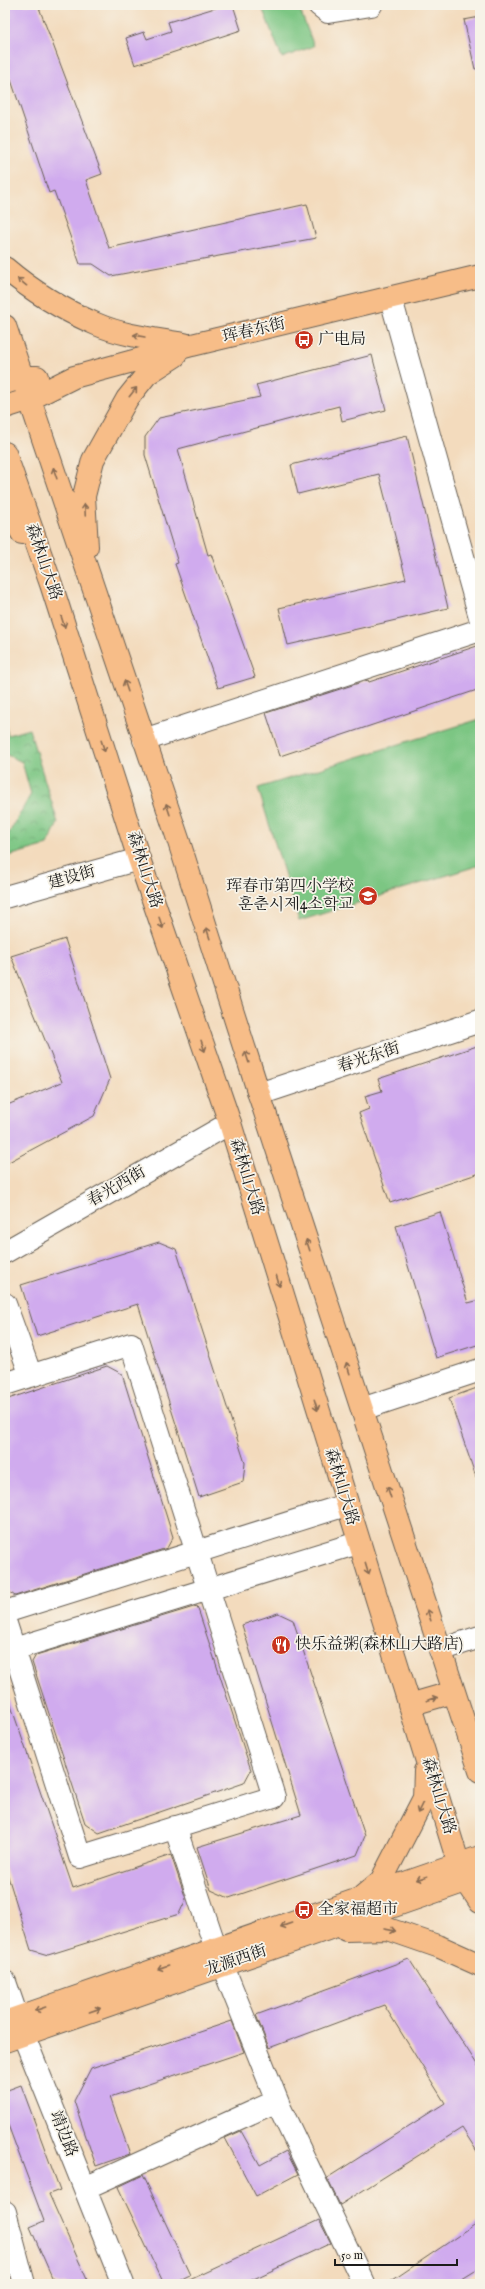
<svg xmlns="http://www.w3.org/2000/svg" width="485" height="2289" viewBox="0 0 485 2289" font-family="'IM FELL English','Noto Serif SC','Noto Serif KR',serif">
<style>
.park{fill:url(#park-crowns);stroke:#4c7150}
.pitch{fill:#7cc683;stroke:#4c7150}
.building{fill:#d0abee}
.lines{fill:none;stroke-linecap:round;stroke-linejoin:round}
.minor-casing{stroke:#675f54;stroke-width:24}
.major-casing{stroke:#675f54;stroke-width:24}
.minor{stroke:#fff;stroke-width:22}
.major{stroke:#f7bd88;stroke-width:22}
.oneway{stroke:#8a6c52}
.labels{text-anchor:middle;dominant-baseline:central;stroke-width:3.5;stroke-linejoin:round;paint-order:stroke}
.street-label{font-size:16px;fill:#1c1c1c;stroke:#f7f3e8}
.poi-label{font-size:16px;fill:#1c1c1c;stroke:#f7f3e8;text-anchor:start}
</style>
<defs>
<pattern id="park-crowns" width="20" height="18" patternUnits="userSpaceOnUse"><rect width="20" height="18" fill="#7cc683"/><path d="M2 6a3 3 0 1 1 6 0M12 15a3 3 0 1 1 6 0" fill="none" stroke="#65a06a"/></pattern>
</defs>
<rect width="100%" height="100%" fill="#f7f3e8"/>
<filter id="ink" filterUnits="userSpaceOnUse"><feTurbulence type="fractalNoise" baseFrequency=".025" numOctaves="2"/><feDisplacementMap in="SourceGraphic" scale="8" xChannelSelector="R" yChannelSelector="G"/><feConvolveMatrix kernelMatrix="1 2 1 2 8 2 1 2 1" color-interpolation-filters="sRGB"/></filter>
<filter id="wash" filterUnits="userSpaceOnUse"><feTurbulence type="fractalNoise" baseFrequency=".012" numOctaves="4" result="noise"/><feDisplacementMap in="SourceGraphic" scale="16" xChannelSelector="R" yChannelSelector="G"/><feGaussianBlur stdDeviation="0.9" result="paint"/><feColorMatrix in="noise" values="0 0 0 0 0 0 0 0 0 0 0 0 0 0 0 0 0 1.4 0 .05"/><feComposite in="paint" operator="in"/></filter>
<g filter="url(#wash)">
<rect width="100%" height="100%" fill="#f3dbbd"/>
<path class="park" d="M5,725L8,735L29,729L58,823L47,845L5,857V840L31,794L22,762L5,754Z"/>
<path class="pitch" d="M261,5H298L314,46L282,58Z
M480,719V865L299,921L258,788Z"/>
<g id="blocks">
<path class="building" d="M5,5H38L102,174L86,180L109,248L307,204L316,238L111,276L93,264H80L54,191L49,193L5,62Z
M225,5H233L241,30L135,65L126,38L144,32L147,39L171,31L168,22Z
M480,17V68L475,69L464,20Z
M372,355L386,410L342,421L339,406L178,449L208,555L211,554L255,677L218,688L175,564L178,563L145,455V437L159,418L260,397L256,385Z
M407,436L448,608L288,645L279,608L406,579L379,474L298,494L291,465Z
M480,645V689L280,756L266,713L368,680L369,682Z
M65,939L110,1079L94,1116L5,1164V1106L62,1082L11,956Z
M480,1045V1173L390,1203L359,1113L369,1109L365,1096L382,1091L378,1079Z
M440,1212L468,1303L480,1300V1344L436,1358L396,1226Z
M159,1242L176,1249L245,1463L243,1482L199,1497L138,1304L37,1336L21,1285Z
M107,1366L122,1374L173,1537L167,1548L15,1596L8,1591L5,1582V1400Z
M477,1388L480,1397V1482L478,1483L449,1398Z
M197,1606L251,1770L244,1783L99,1833L85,1823L32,1662L36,1655Z
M278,1613L293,1620L365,1836L357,1855L229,1898L211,1890L197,1847L301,1815L242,1625Z
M5,1694H7L73,1888L171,1855L186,1899L179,1914L48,1955L31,1950L5,1867Z
M409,1959L480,2069V2156L462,2128L340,2205L327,2178L445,2103L384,2005L269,2048L256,2015Z
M232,2021L244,2052L110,2097L130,2154L96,2166L74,2101L91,2068Z
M21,2085L60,2190L49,2194L89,2284H55L30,2227L44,2221L8,2125L5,2126V2091Z
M241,2131L260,2165L286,2151L298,2174L256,2196L225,2138Z
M143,2175L190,2275L171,2284H164L118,2187Z
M319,2220L331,2243L243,2284H181Z
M480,2221V2268L454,2284H387Z"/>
</g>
</g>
<g filter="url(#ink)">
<use href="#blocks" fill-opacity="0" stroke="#675f54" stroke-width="1"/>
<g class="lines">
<defs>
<path id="minor" d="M319,5L328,12L371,5
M391,299L480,617
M144,740L480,630
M5,897L139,859
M259,1094L480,1021
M5,1252L230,1123
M5,1304L31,1376
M5,1384L131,1344L274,1797L80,1857L5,1621
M362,1409L480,1370
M5,1612L346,1505
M14,1649L358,1543
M440,1650L480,1637
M175,1827L216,1949L280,2108L364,2284
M5,1982L23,2034L123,2284
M85,2188L277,2101
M5,2212L24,2284"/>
<path id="major" d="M5,268C32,291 63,310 96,324C123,336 155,339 184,344
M5,326L179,842L259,1094L480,1771
M5,383L23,377H37
M5,407L30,399L74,377L192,345L480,276
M5,453L51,584L139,859L230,1123L459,1865L467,1882L480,1902
M5,503L22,533
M87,547L84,496L93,460L127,399L147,374L175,356
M409,1705L454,1692
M363,1896L381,1881L424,1798L425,1771
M346,1930L388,1929L440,1947L480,1965
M5,2022L480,1857
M5,2041L480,1876"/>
</defs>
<use href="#minor" class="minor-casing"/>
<use href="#major" class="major-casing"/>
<use href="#minor" class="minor"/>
<use href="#major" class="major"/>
</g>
<defs><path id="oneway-shaft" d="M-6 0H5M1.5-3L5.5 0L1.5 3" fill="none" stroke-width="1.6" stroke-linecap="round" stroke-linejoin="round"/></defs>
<g class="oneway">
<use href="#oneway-shaft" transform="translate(22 282) rotate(-141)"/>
<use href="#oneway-shaft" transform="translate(139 336) rotate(-170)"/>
<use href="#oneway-shaft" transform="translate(133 392) rotate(-51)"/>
<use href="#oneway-shaft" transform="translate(55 473) rotate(-108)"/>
<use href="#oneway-shaft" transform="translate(85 510) rotate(-93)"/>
<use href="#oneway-shaft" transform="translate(63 622) rotate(72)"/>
<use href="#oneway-shaft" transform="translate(126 686) rotate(-109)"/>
<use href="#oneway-shaft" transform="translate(103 746) rotate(72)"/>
<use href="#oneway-shaft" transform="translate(168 809) rotate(-109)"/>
<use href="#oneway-shaft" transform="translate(161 923) rotate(71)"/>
<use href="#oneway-shaft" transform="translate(208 933) rotate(-108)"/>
<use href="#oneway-shaft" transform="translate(203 1046) rotate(71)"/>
<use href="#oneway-shaft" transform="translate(247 1057) rotate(-108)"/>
<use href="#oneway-shaft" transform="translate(308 1245) rotate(-108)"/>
<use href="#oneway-shaft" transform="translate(278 1281) rotate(73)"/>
<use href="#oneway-shaft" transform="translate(348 1368) rotate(-108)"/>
<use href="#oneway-shaft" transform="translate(316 1405) rotate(73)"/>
<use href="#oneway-shaft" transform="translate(389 1492) rotate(-108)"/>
<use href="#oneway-shaft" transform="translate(367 1569) rotate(73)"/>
<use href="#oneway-shaft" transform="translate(429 1615) rotate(-108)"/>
<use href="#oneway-shaft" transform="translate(432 1699) rotate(-16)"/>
<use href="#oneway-shaft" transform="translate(420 1808) rotate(116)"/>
<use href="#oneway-shaft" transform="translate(422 1878) rotate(161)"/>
<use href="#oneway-shaft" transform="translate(286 1925) rotate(161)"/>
<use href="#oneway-shaft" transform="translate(390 1930) rotate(11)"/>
<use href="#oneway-shaft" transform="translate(163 1967) rotate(161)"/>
<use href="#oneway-shaft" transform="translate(40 2009) rotate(161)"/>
<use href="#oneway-shaft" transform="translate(95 2010) rotate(-19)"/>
</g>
</g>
<defs>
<symbol id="bus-disc" viewBox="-11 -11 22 22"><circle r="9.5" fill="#c8321e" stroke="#f7f3e8"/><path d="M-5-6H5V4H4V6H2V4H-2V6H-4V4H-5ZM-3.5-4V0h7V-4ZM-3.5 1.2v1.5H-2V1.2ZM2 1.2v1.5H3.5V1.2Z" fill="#fff"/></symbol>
<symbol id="school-disc" viewBox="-11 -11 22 22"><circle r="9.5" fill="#c8321e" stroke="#f7f3e8"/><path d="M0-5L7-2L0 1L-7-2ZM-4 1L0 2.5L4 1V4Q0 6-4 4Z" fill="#fff"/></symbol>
<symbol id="restaurant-disc" viewBox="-11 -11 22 22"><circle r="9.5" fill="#c8321e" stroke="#f7f3e8"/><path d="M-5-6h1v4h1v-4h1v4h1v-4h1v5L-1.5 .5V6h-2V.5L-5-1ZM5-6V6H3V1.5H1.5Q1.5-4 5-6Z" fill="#fff"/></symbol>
</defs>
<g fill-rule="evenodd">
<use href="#bus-disc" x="293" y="329" width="22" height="22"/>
<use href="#school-disc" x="357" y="885" width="22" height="22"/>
<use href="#restaurant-disc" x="270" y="1634" width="22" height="22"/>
<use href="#bus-disc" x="293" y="1899" width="22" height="22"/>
</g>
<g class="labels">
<g class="street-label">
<text transform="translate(254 331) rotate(-13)">珲春东街</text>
<text transform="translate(43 562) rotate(71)">森林山大路</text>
<text transform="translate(144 870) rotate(72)">森林山大路</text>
<text transform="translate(72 878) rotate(-16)">建设街</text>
<text transform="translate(369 1058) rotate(-18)">春光东街</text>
<text transform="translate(246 1177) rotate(73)">森林山大路</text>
<text transform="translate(117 1187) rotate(-30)">春光西街</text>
<text transform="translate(341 1487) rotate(73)">森林山大路</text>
<text transform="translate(438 1796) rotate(73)">森林山大路</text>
<text transform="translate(236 1961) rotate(-19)">龙源西街</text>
<text transform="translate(63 2134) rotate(68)">靖边路</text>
</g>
<g class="poi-label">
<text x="318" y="340">广电局</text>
<text x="354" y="887" text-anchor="end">珲春市第四小学校<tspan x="354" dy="18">훈춘시제4소학교</tspan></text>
<text x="295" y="1645">快乐益粥(森林山大路店)</text>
<text x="318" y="1910">全家福超市</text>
</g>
</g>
<rect width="485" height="2289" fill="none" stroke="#f7f3e8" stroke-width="20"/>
<path d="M335 2259v6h122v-6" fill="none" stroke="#1c1c1c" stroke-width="2"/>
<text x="341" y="2259" font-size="12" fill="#1c1c1c" stroke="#f7f3e8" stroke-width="3" paint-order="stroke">50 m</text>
</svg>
